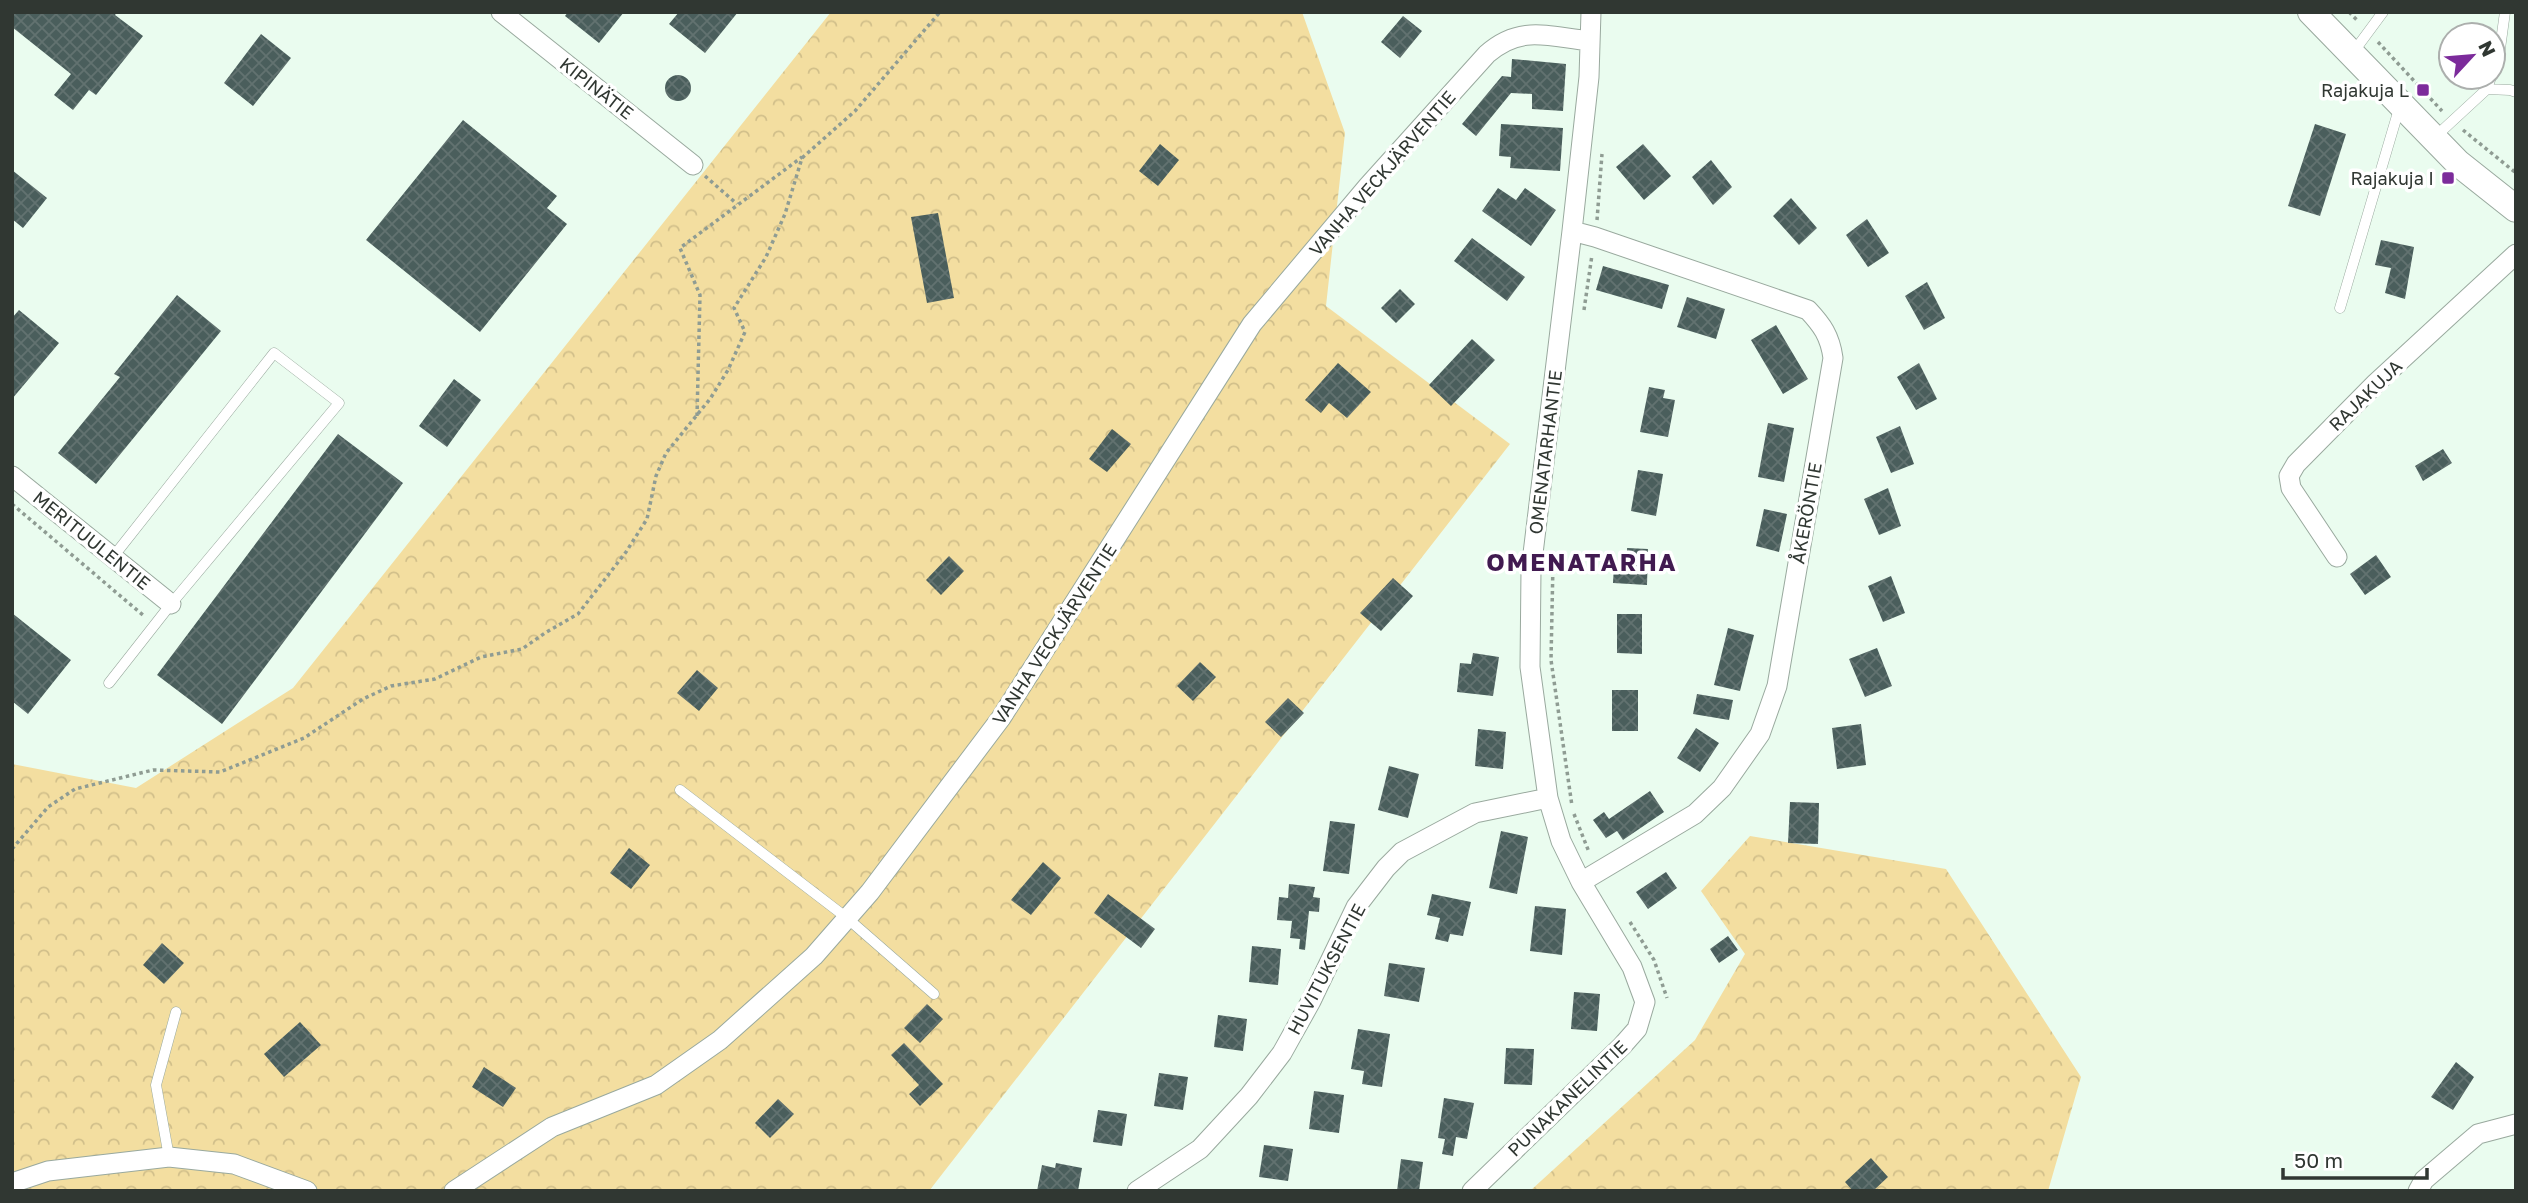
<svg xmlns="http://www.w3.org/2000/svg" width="2528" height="1203" viewBox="0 0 2528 1203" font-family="'Golos Text',sans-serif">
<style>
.forest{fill:url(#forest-crowns)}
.building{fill:url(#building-cross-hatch)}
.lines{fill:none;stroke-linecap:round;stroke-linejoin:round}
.lane-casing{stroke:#99a99e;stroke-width:11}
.street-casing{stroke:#99a99e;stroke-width:21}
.secondary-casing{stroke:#99a99e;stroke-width:28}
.path{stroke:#8f9c93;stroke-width:3.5;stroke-dasharray:3.5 3.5;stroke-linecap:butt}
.lane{stroke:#fff;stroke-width:10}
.street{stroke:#fff;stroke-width:19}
.secondary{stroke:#fff;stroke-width:26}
.poi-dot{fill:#7c2b9b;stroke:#fff;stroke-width:2.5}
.labels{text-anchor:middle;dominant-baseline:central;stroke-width:7;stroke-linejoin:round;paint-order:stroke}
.street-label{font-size:18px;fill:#303732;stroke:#fff}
.poi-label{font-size:18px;fill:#303732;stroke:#fff;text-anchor:end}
.district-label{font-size:24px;font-weight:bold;letter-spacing:2px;fill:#411a50;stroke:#fff}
</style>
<defs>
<pattern id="forest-crowns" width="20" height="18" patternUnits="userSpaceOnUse" patternTransform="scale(1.75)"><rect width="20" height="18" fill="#f3dea0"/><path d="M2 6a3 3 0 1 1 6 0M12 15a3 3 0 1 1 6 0" fill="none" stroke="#d1bf8a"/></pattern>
<pattern id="building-cross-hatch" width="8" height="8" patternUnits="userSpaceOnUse" patternTransform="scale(1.75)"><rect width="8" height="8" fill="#4a5e5c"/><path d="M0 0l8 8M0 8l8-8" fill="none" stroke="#627270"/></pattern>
</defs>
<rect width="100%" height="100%" fill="#eafcef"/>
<path class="forest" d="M831,12H1302L1345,133L1326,306L1510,444L929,1191H12V764L136,788L293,688Z
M1750,836L1946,869L2081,1077L2048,1191H1530L1695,1040L1745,954L1701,891Z"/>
<path class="building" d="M12,12H117L115,15L143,36L96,95L89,90L73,110L54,95L71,74L12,27Z
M568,12H624L599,43L565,16Z
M679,12H738L705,53L669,24Z
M1403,16L1422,31L1400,58L1381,42Z
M261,34L291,58L253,106L224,83Z
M1512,59L1566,64L1563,111L1532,109V94L1511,93L1476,136L1462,124L1502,76L1511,77Z
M665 88a13 13 0 1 1 26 0a13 13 0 1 1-26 0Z
M463,120L557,196L547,208L567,224L480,332L366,240Z
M1501,124L1563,128L1560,171L1510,168L1511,157L1499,156Z
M2315,124L2346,134L2320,216L2288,206Z
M1160,144L1179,160L1158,186L1139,171Z
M1643,144L1671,176L1644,200L1616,167Z
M1711,160L1732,187L1713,205L1692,177Z
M12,170L47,198L23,228L12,219Z
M1498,188L1516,200L1525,188L1556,210L1531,246L1482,211Z
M1791,198L1817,228L1799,245L1773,216Z
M938,213L954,298L927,303L911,217Z
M1867,219L1889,253L1868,267L1846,235Z
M1472,238L1525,277L1507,301L1454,261Z
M2381,240L2414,247L2405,299L2385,293L2391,268L2375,265Z
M1603,266L1669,285L1662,309L1596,290Z
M1927,282L1945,318L1924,330L1905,296Z
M1400,289L1415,304L1396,323L1381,308Z
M177,295L221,331L96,484L58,453L120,377L114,374Z
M1687,297L1725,309L1716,339L1677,327Z
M19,310L59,343L12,399V318Z
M1776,325L1808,379L1783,394L1751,340Z
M1472,339L1495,360L1451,406L1429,385Z
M1338,363L1371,392L1347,418L1329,403L1321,413L1305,400Z
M1919,363L1937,399L1916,410L1897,377Z
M454,379L481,400L447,447L419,426Z
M1649,387L1665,390L1663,398L1675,400L1668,437L1640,432Z
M1768,423L1794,428L1784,482L1758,477Z
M1900,426L1914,464L1891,473L1876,437Z
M1112,429L1131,444L1107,472L1089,459Z
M338,434L403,483L222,724L157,675Z
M2443,449L2452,463L2423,481L2415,466Z
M1638,470L1663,474L1656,516L1631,511Z
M1888,488L1901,526L1879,535L1864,499Z
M1764,509L1787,514L1779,552L1756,546Z
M1627,548L1648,549L1647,585L1613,583L1614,564L1627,565Z
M2376,555L2391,577L2365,595L2350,574Z
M949,556L964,571L941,595L926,580Z
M1891,576L1905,613L1883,622L1868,586Z
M1393,578L1413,596L1381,631L1360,613Z
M12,613L71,660L28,714L12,701Z
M1617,614H1642V654L1617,653Z
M1728,628L1754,635L1740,691L1714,685Z
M1877,648L1892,686L1865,697L1849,659Z
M1473,653L1499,657L1493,696L1457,692L1460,663L1471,664Z
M1200,662L1216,677L1193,701L1177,686Z
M697,670L718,688L699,711L677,693Z
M1612,690H1638V731H1612Z
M1697,694L1733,700L1729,720L1693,714Z
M1288,698L1304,713L1281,737L1265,722Z
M1861,724L1866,765L1837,769L1832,728Z
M1696,728L1719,743L1700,772L1677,758Z
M1478,729L1506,732L1503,769L1475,766Z
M1389,766L1419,774L1408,818L1378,810Z
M1650,791L1664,812L1623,840L1617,831L1606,838L1593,820L1604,812L1609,819Z
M1790,802L1819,803L1818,844L1788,843Z
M1330,821L1355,824L1349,874L1323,871Z
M1501,831L1528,837L1517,894L1489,888Z
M629,848L650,865L631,889L610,873Z
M1043,862L1061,878L1031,915L1011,900Z
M1666,872L1677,888L1648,909L1636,892Z
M1289,884L1315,887L1313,897L1320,898L1319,912L1309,911L1305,950L1299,949L1300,939L1290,938L1292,921L1277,920L1279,897L1288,898Z
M1108,894L1155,929L1141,948L1094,913Z
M1432,894L1471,902L1463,936L1450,934L1448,942L1435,939L1440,918L1427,915Z
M1535,906L1566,909L1562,955L1530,951Z
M1728,936L1738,950L1719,963L1710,949Z
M162,943L184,963L164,984L143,965Z
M1252,946L1281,949L1278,985L1249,982Z
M1389,963L1425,968L1419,1002L1384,996Z
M1574,992L1600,994L1597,1031L1571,1029Z
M927,1004L943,1019L920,1043L904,1028Z
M1218,1015L1247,1019L1243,1051L1214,1047Z
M300,1022L321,1045L284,1077L264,1054Z
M1358,1029L1390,1034L1382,1087L1362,1084L1364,1071L1351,1069Z
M904,1043L943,1084L920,1106L909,1094L919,1085L891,1055Z
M1506,1048L1534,1049L1532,1085L1504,1084Z
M2456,1062L2474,1077L2453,1110L2431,1097Z
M484,1067L516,1088L503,1107L472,1087Z
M1159,1073L1188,1077L1183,1110L1154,1106Z
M1314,1091L1344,1095L1339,1133L1309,1129Z
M1444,1098L1474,1103L1467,1139L1456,1137L1453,1156L1442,1154L1445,1139L1438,1138Z
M778,1099L794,1114L770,1138L755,1123Z
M1098,1110L1127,1114L1122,1146L1093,1142Z
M1264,1145L1293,1149L1288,1181L1259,1177Z
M1871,1158L1888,1177L1873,1191H1853L1845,1182Z
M1401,1159L1423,1162L1419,1191H1397Z
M1056,1163L1082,1168L1078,1191H1037L1042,1165L1055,1168Z"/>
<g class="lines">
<defs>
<path id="lane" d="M2352,54L2383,12
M2493,72L2499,56L2505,12
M2487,89L2510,90L2516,92
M2435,137L2487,89L2491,77
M2340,308L2399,109
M109,683L171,604L339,403L274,353L113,557
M680,790L847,918L934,994
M169,1157L156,1085L176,1012"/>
<path id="street" d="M501,12L693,165
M1572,231L1595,237L1808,310C1822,325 1830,336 1833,358L1777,686L1760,734L1722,788L1695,814L1581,882
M12,476L171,604
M2337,557L2291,488L2289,476L2296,464L2376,383L2516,254
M12,1183L48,1171L169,1157L234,1164L307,1191
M454,1191L552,1127L656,1085L720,1040L814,956L870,892L1001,718L1252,324L1368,186L1487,54C1521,24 1549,37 1590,41
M1137,1191L1200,1149L1249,1096L1282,1053L1311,1001L1356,907L1386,868L1402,852L1475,813L1548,798
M1472,1191L1622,1046L1637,1029L1645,1002L1632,967L1581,882L1561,841L1548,798L1530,667L1531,570L1572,231L1589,77L1591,12
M2418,1191L2424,1180L2478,1134L2516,1124"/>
<path id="secondary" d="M2311,12L2458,163L2516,209"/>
</defs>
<use href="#lane" class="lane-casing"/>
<use href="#street" class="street-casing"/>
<use href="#secondary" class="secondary-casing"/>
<path class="path" d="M2349,12L2358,21
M2378,42L2442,111
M2463,130L2516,173
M705,176L737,204
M1597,220L1602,154
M1584,310L1592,255
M697,416L700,295L680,248L802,157
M12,504L144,616
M1553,563L1551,660L1572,806
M1574,814L1589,852
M12,849L48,807L75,789L153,770L220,772L304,738L363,699L391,686L435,679L481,657L522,649L545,633L578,614L626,552L647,519L656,476L666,453L710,399L728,370L745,332L734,308L766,257L785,214L802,158L855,111L940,12
M1630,922L1654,960L1667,998"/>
<use href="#lane" class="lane"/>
<use href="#street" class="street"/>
<use href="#secondary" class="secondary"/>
</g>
<g class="poi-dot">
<rect x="2416" y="83" width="14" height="14" rx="3.5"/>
<rect x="2441" y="171" width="14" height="14" rx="3.5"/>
</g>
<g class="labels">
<g class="street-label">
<text transform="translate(597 88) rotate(38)">KIPINÄTIE</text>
<text transform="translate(1382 173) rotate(-49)">VANHA VECKJÄRVENTIE</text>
<text transform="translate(2365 395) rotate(-44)">RAJAKUJA</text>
<text transform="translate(1545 452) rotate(-83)">OMENATARHANTIE</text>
<text transform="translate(1806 513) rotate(-80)">ÅKERÖNTIE</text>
<text transform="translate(92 540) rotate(39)">MERITUULENTIE</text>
<text transform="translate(1054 634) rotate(-57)">VANHA VECKJÄRVENTIE</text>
<text transform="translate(1326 969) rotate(-62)">HUVITUKSENTIE</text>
<text transform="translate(1567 1098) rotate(-44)">PUNAKANELINTIE</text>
</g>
<g class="poi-label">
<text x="2409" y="90">Rajakuja L</text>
<text x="2434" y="178">Rajakuja I</text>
</g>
<g class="district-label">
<text x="1582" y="561">OMENATARHA</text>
</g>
</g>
<rect width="2528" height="1203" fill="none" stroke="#303732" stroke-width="28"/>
<g transform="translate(2472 56) rotate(64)"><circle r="33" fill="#ffffff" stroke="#acafad" stroke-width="2"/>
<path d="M0-5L12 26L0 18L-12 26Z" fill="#7c2b9b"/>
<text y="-10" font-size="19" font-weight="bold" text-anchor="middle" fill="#303732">N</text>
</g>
<path d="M2283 1168v10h144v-10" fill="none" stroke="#303732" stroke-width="3.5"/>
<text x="2294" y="1168" font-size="21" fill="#303732" stroke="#ffffff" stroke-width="5" paint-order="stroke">50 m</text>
</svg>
